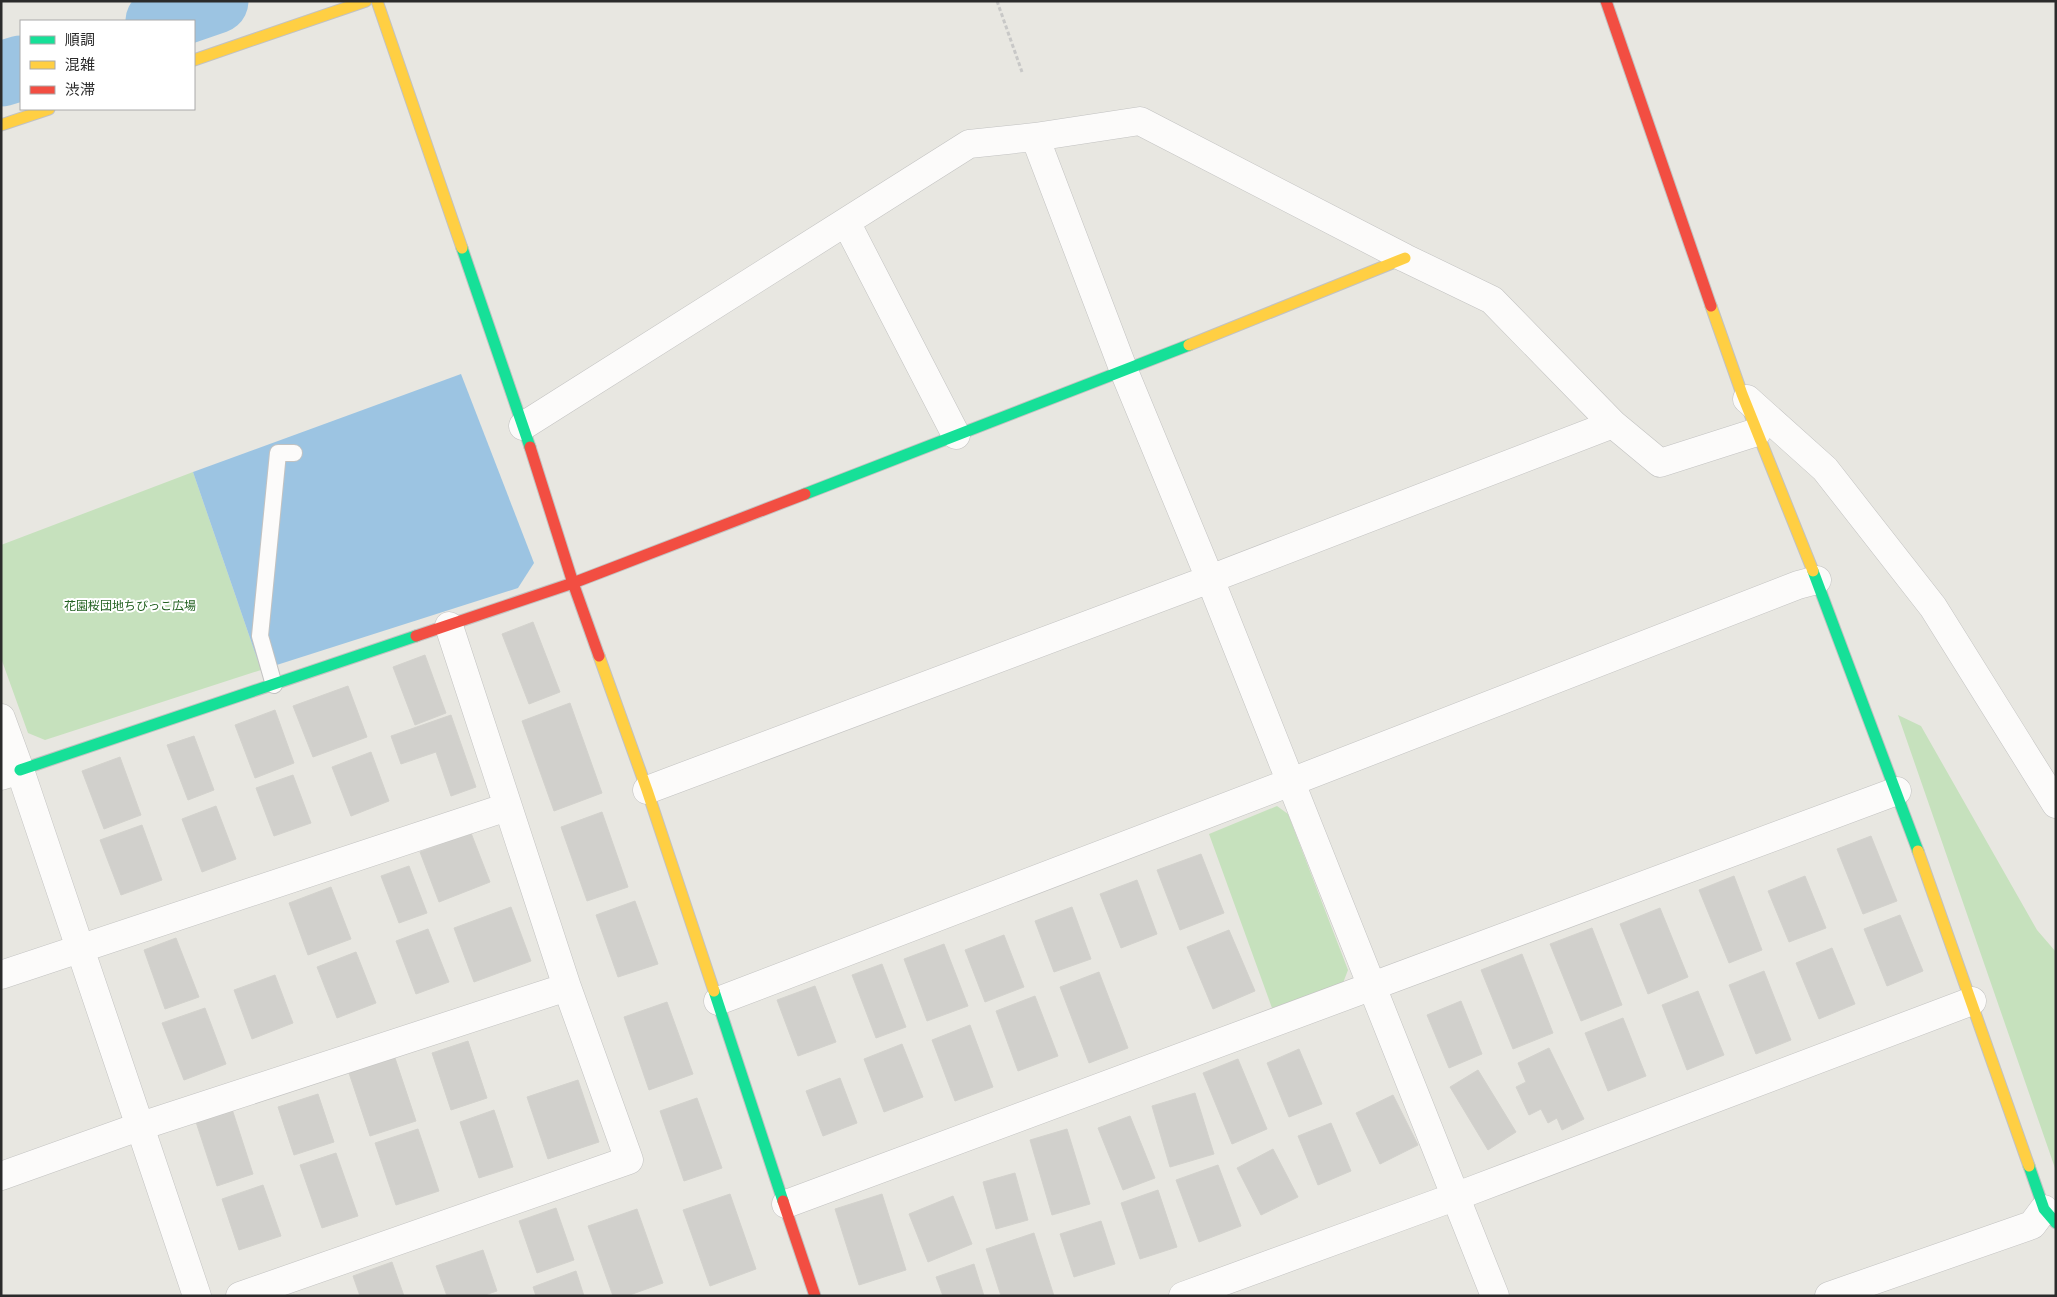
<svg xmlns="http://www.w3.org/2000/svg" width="2057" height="1297" viewBox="0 0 2057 1297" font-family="'Golos Text','Noto Sans JP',sans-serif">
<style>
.green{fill:#c6e1bd}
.water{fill:#9cc4e2}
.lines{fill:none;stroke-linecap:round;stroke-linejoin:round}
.river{stroke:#9cc4e2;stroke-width:65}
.building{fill:#d1d0cc;stroke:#d3d2cd}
.lane-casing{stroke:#c2c2c1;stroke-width:18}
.street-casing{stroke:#c2c2c1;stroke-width:29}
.fast-casing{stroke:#c2c2c1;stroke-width:13}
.slow-casing{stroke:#c2c2c1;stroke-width:13}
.jam-casing{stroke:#c2c2c1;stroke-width:13}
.path{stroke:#c8c8c7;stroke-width:3;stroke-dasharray:4 2.5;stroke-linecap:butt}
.lane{stroke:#fcfbfa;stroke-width:16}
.street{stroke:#fcfbfa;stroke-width:28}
.fast{stroke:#16e098;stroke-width:11}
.slow{stroke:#ffcf43;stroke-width:11}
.jam{stroke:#f24e42;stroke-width:11}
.labels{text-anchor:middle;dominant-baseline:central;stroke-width:4;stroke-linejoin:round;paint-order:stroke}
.park-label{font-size:12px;fill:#236121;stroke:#fff}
</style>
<rect width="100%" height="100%" fill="#e8e7e1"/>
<path class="green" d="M193,472L261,670L45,740L28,733L1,658V545Z
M1898,715L1921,726L2037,930L2056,952V1171Z
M1277,806L1288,814L1348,970L1343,983L1272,1008L1209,834Z"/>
<path class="water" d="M461,374L534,563L518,588L261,670L193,472Z"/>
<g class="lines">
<path class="river" d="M158,21L216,1
M1,74L21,68"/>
</g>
<path class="building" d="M533,622L560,692L529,704L502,634Z
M425,655L446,713L415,725L393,667Z
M348,686L367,737L313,757L293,706Z
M570,703L602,793L554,811L522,721Z
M275,710L294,763L255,778L235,725Z
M451,715L476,787L451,796L436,752L401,764L391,736Z
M194,736L214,790L188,800L167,745Z
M371,752L389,801L351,816L332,767Z
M120,757L141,815L104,829L82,771Z
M293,775L311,823L274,836L256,788Z
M216,806L236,859L202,872L182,819Z
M602,812L628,887L587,901L561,827Z
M142,825L162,880L121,895L100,840Z
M471,833L490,882L439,902L420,852Z
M1871,836L1897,901L1863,914L1837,849Z
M1201,854L1224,913L1180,930L1157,870Z
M409,866L427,913L399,923L381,876Z
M1734,876L1762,950L1729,963L1699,890Z
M1805,876L1826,928L1789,942L1768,891Z
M1137,880L1157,934L1121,948L1100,894Z
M331,887L351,939L308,955L289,903Z
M635,901L658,964L618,977L596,915Z
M511,907L531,961L474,982L454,928Z
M1072,907L1091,959L1054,972L1035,921Z
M1660,908L1688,977L1648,994L1620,924Z
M1900,915L1923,971L1887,986L1864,929Z
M1592,928L1622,1005L1581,1021L1550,944Z
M428,929L449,982L416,994L396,941Z
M1229,930L1255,991L1213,1009L1187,947Z
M1004,935L1024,987L985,1002L965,950Z
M176,938L199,997L165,1009L144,950Z
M944,944L968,1006L927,1021L904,959Z
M1832,948L1855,1004L1819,1019L1796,963Z
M356,952L376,1003L337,1018L317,967Z
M1522,954L1553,1033L1513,1049L1481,970Z
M882,964L906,1027L876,1038L852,975Z
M1764,971L1791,1040L1756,1054L1729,985Z
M1099,972L1128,1048L1089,1063L1060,987Z
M275,975L293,1023L252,1039L234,990Z
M815,986L836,1042L798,1056L777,1000Z
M1698,991L1724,1055L1687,1070L1662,1005Z
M1035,996L1058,1056L1018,1071L996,1011Z
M1461,1001L1482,1054L1449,1068L1427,1015Z
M667,1002L693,1074L649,1090L624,1017Z
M205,1008L226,1064L184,1080L162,1023Z
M1623,1018L1646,1076L1608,1091L1585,1033Z
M970,1025L993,1087L955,1101L932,1040Z
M468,1041L487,1098L451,1110L432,1053Z
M902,1044L923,1097L884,1112L864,1059Z
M1549,1048L1584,1119L1562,1130L1557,1118L1548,1123L1541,1109L1529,1115L1516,1087L1526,1082L1518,1063Z
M1299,1049L1322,1104L1289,1117L1267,1063Z
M395,1058L416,1121L370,1136L349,1073Z
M1238,1059L1267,1129L1232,1144L1203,1073Z
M1478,1070L1516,1132L1488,1150L1450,1087Z
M840,1078L857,1123L823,1136L806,1091Z
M578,1080L599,1142L548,1159L527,1097Z
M1195,1093L1214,1154L1170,1167L1152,1106Z
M318,1094L334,1142L294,1155L278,1107Z
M1393,1095L1418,1145L1380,1164L1356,1113Z
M697,1098L722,1168L684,1181L660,1111Z
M232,1109L253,1174L217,1186L196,1122Z
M494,1110L513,1167L479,1178L460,1122Z
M1130,1116L1155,1178L1123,1190L1098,1128Z
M1331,1123L1351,1171L1318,1185L1298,1136Z
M418,1129L439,1191L396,1205L375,1143Z
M1067,1129L1090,1204L1052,1215L1030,1140Z
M1273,1149L1298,1197L1261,1215L1237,1168Z
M336,1153L358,1216L322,1228L300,1165Z
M1218,1165L1241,1226L1199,1242L1176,1180Z
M1015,1173L1028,1220L996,1229L983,1182Z
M263,1185L281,1236L239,1250L222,1199Z
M1158,1190L1177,1247L1140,1259L1121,1203Z
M730,1194L756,1269L710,1286L683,1210Z
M882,1194L906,1270L859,1285L835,1209Z
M953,1196L972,1244L928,1262L909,1214Z
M556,1208L574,1260L537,1273L519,1221Z
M637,1209L663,1283L627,1296H613L588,1226Z
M1101,1221L1115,1264L1074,1277L1060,1234Z
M1034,1233L1054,1296H1001L986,1249Z
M483,1250L497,1291L482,1296H447L436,1266Z
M392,1262L404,1296H360L353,1276Z
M974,1264L984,1296H943L936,1277Z
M576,1271L584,1296H536L533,1287Z"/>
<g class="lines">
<defs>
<path id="lane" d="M274,685L260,636L278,453H294"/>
<path id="street" d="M1035,137L1124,371L1210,579L1495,1296
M846,222L956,435
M1747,399L1825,469L1933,607L2056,804
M523,426L969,144L1035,137L1140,121L1405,258L1492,300L1613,424L1660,463L1757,432
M1,718L20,770L1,776
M20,770L197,1296
M647,790L1210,579L1613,424
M1,975L507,807
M718,1001L1291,782L1798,585L1817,580
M1,1176L141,1126L567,987
M786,1204L1897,791
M240,1296L629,1160L567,987L449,626
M1183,1296L1457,1196L1972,1001
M1829,1296L2032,1225L2044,1209"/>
<path id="fast" d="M462,248L530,447
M805,494L1189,345
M1813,571L1918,851
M20,770L416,636
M714,991L783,1201
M2029,1166L2044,1209L2056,1223"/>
<path id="slow" d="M377,1L462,248
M194,60L366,1
M1,125L49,109
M1711,306L1742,394L1813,571
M1189,345L1405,258
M599,656L647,790L714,991
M1918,851L2029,1166"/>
<path id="jam" d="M1606,1L1711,306
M530,447L573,583L599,656
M416,636L573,583L805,494
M783,1201L815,1296"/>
</defs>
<use href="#lane" class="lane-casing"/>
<use href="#street" class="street-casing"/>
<use href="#fast" class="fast-casing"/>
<use href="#slow" class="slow-casing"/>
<use href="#jam" class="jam-casing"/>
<path class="path" d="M997,1L1022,72"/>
<use href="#lane" class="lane"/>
<use href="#street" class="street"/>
<use href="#fast" class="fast"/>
<use href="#slow" class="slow"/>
<use href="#jam" class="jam"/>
</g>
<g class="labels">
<g class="park-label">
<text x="130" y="605">花園桜団地ちびっこ広場</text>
</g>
</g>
<rect width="2057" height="1297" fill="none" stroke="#2b2b2b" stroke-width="5"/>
<rect x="20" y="20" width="175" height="90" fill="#ffffff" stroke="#aaaaaa"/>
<rect x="30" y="36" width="25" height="8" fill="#16e098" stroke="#aaaaaa"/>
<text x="65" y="45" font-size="15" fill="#2b2b2b">順調</text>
<rect x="30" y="61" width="25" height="8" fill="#ffcf43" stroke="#aaaaaa"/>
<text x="65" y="70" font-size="15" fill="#2b2b2b">混雑</text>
<rect x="30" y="86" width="25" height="8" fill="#f24e42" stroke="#aaaaaa"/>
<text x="65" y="95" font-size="15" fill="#2b2b2b">渋滞</text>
</svg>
